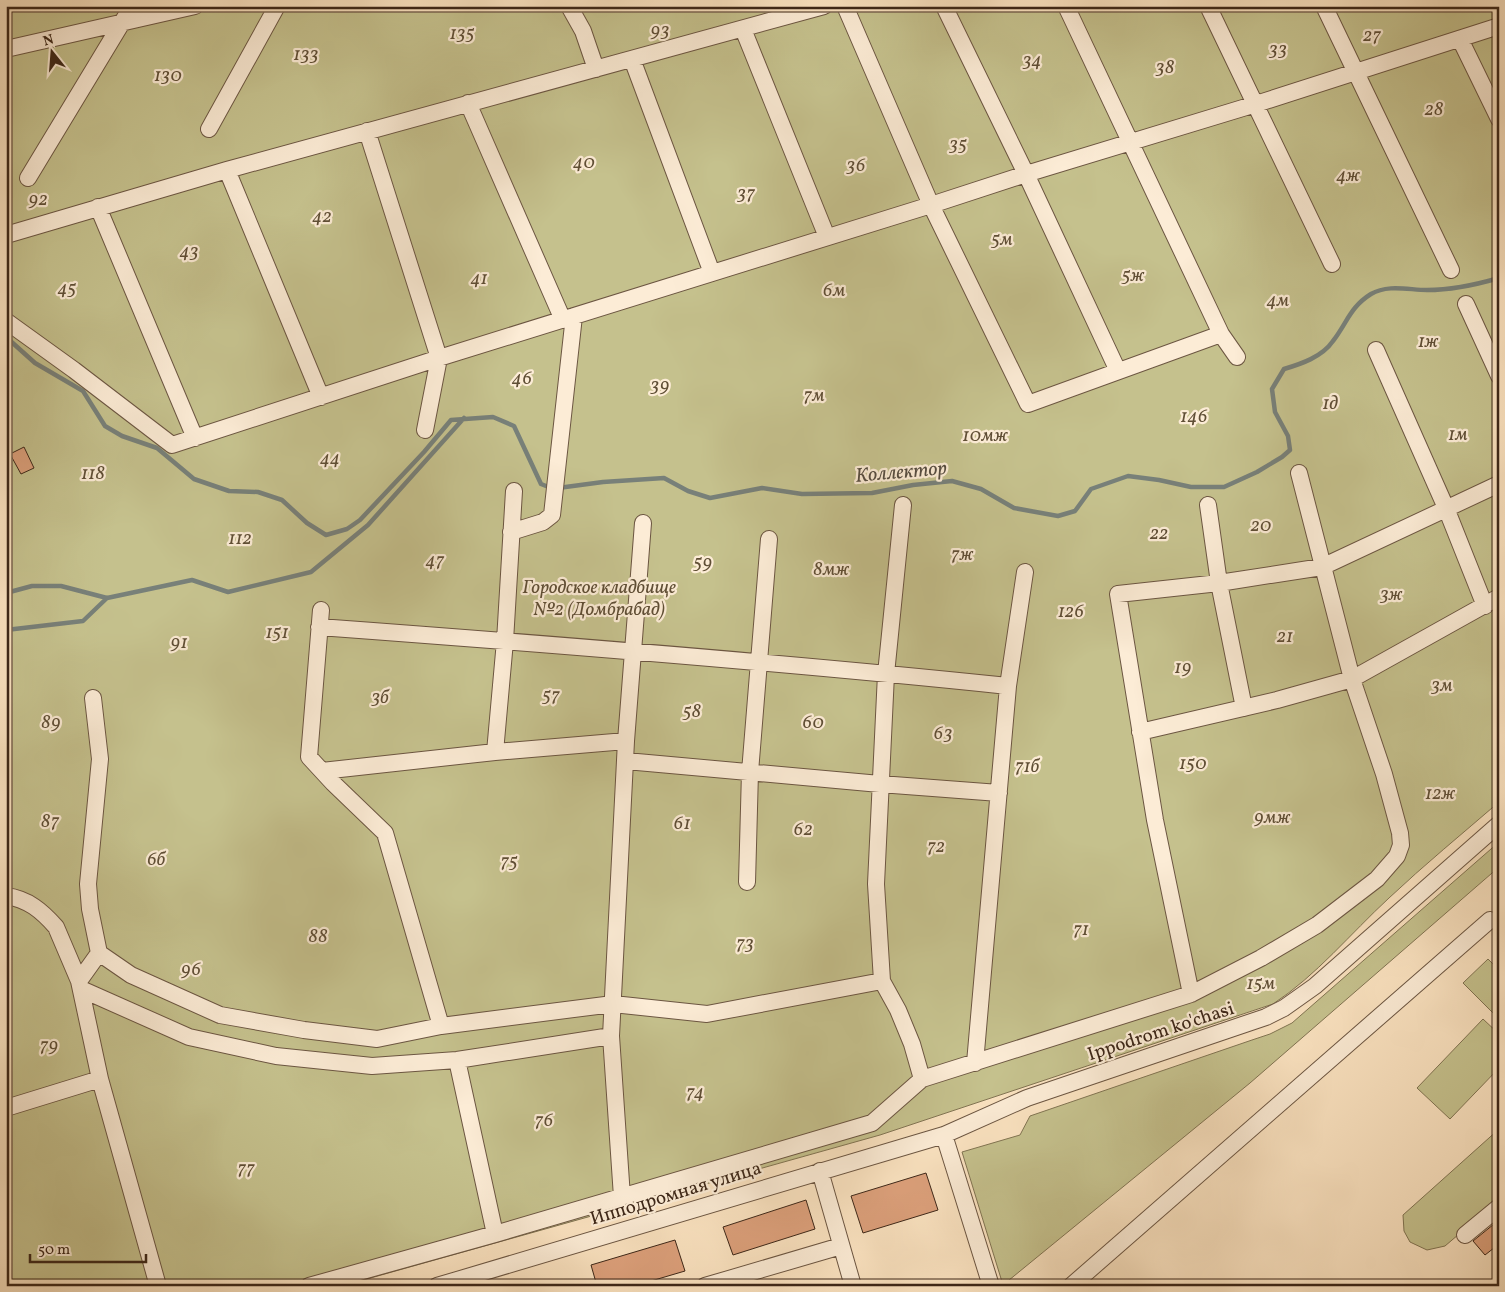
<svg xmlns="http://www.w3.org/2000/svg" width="1505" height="1292" viewBox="0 0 1505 1292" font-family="Vollkorn,serif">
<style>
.green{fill:#c5c18d;stroke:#817452}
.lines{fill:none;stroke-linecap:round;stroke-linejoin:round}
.stream{stroke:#788079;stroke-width:4.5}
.building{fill:#dca07b;stroke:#3d2718}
.minor-casing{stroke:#6c5642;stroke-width:18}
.minor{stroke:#fcecd6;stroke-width:16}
.labels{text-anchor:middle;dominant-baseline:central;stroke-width:4.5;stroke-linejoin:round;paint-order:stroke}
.park-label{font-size:19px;font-style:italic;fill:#5f4e35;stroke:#fcecd6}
.street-label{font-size:19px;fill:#3d2718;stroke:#fcecd6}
.water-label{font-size:20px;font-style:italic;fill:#564c40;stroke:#fcecd6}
</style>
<rect width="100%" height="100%" fill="#fae2c0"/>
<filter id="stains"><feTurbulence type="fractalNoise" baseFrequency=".004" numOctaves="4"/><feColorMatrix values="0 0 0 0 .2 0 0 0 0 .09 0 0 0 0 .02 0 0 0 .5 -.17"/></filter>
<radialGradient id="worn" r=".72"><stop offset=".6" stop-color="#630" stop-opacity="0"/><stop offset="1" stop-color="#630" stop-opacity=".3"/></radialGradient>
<path class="green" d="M6,6H1499V802C1462,834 1424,865 1389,898C1350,934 1317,975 1273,1004L880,1135L342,1286H6Z
M1499,842V867L1250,1083L1003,1285L962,1152L1020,1135L1030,1116L1252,1040L1270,1034L1292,1023Z
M1488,959L1499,970V1019L1463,983Z
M1483,1019L1499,1034V1068L1450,1119L1417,1088Z
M1499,1129V1200L1445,1246L1427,1250L1410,1242L1404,1231L1403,1215Z"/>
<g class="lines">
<path class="stream" d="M6,337L35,363L83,391L105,426L122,436L157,448L194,479L229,491L258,492L282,500L307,523L326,535L347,529L360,520L424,452L451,420L493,417L514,426L541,484L551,488
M558,488L603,482L664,478L688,491L710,498L762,488L802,494L872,493L913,485L952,481L981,489L1014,508L1058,516L1075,511L1091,489L1128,476L1159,480L1191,487H1224L1257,472L1282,457L1290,450L1288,436L1275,412L1272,389L1284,369C1301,364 1322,357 1333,341C1347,323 1350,307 1371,294C1388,284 1409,290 1427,290C1452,290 1475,285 1499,278
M6,593L32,586H61L107,598L192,580L228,592L311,572L368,525L464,418
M6,630L83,621L107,598"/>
</g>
<path class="building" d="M24,447L34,468L21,474L10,454Z
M926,1173L938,1210L863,1233L851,1196Z
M806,1200L815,1229L733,1255L723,1227Z
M1499,1220V1244L1485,1255L1473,1241Z
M675,1240L685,1271L634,1286H597L591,1265Z"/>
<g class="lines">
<defs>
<path id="minor" d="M569,6L583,31L596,69
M845,6L931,205L1028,404L1221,334
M944,6L1026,174L1118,371
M1066,6L1221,334L1237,357
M1208,6L1332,264
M1324,6L1451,270
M743,29L827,237
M1460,39L1499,119
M6,49L195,6
M632,59L712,273
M468,103L563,320
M209,129L277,6
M367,131L439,358L425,430
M227,170L321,397
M28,178L132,6
M98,207L195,438
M6,235L227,170L824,6
M1466,304L1499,376
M6,321L74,370L172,445L439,358L931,205L1026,174L1256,104L1499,26
M1376,350L1446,508L1485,606
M903,505L886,674L876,884L882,981L898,1010L912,1044L922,1079
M1208,505L1219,583L1244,708
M511,532L543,522L552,515L574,316
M321,610L309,757L333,783L385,833L441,1026
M319,627C549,644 779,662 1008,686
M93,698L100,759L88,884L90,909L99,953L131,975L220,1015L304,1030L377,1039L441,1026L613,1004L707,1014L882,981
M1140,732L1277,700L1352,679L1499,597
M495,752L505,641L514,491
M626,761L880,784L999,793
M322,771L495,752L626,741
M747,882L750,772L769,539
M6,896C28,899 42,911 56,927L79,981L100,1079L158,1286
M79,981L99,953
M81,989L189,1037L276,1056L372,1066L457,1060L611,1036
M1191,994L1155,820L1118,594L1219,583L1322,567L1499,484
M457,1060L495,1234
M975,1063L1008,686L1025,572
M6,1108L100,1079
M944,1135L991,1286
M820,1171L853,1286
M622,1197L611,1036L626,741L643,523
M1465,1235L1499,1207
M309,1286L495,1234L872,1123L922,1079L1191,994L1261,958L1317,925L1377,879L1397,856L1401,845L1400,833L1384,774L1352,679L1299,473
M437,1286L944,1135L1027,1098L1266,1017L1284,1008L1315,986L1499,824
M705,1286L841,1246
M1071,1286L1490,920"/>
</defs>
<use href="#minor" class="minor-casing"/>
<use href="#minor" class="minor"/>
</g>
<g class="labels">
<g class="park-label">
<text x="660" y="31">93</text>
<text x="462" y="34">135</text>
<text x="1372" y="36">27</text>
<text x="1278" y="50">33</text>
<text x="306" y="55">133</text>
<text x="1032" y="61">34</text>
<text x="1165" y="68">38</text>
<text x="168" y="76">130</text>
<text x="1434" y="110">28</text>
<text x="958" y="145">35</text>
<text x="584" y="163">40</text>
<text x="856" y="166">36</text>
<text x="1348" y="176">4ж</text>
<text x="746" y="194">37</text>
<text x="38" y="200">92</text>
<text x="322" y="217">42</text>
<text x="1002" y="240">5м</text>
<text x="189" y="252">43</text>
<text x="1133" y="276">5ж</text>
<text x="479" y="279">41</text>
<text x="67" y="289">45</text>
<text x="834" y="291">6м</text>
<text x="1278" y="301">4м</text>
<text x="1428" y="342">1ж</text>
<text x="522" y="379">46</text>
<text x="660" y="386">39</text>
<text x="814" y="396">7м</text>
<text x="1330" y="404">1д</text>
<text x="1194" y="417">146</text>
<text x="1458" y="435">1м</text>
<text x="985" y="436">10мж</text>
<text x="330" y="459">44</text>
<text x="93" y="474">118</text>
<text x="1261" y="526">20</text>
<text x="1159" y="534">22</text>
<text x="240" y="539">112</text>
<text x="962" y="555">7ж</text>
<text x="435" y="561">47</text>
<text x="703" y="563">59</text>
<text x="831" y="570">8мж</text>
<text x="599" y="588">Городское кладбище<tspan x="599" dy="22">№2 (Домбрабад)</tspan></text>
<text x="1391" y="595">3ж</text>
<text x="1071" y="612">126</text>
<text x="277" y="633">151</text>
<text x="1285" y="637">21</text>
<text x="179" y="643">91</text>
<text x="1183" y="668">19</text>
<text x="1442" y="686">3м</text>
<text x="551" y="696">57</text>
<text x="380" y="698">3б</text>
<text x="692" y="712">58</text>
<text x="51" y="723">89</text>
<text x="813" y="723">60</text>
<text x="943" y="734">63</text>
<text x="1193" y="764">150</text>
<text x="1027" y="767">71б</text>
<text x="1440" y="794">12ж</text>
<text x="1272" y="818">9мж</text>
<text x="50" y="822">87</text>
<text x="682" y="824">61</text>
<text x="803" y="830">62</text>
<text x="936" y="847">72</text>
<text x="156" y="860">6б</text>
<text x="509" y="862">75</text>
<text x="1081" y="930">71</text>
<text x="318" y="937">88</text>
<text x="745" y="944">73</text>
<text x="191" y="970">96</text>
<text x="1261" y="984">15м</text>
<text x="49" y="1046">79</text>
<text x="695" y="1093">74</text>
<text x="544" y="1121">76</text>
<text x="246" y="1169">77</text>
</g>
<g class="street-label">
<text transform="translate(1161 1032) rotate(-18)">Ippodrom ko'chasi</text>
<text transform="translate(676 1194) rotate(-17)">Ипподромная улица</text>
</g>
<g class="water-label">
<text transform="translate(901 473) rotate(-5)">Коллектор</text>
</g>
</g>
<rect width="1505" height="1292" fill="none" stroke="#fae2c0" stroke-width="25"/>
<rect x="8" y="8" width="1490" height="1277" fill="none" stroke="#3d2718" stroke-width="2.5"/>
<rect x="12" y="12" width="1480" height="1267" fill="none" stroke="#3d2718"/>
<g transform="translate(52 52) rotate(343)" stroke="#fcecd6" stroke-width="4" paint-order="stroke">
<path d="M0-4L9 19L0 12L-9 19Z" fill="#3d2718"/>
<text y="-8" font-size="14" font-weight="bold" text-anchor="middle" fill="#3d2718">N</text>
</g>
<path d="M30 1254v8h116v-8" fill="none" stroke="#3d2718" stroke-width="2.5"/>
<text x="38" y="1254" font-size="15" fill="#3d2718" stroke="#fcecd6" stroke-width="4" paint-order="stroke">50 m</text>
<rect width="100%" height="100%" filter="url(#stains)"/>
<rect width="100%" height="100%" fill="url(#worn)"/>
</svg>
